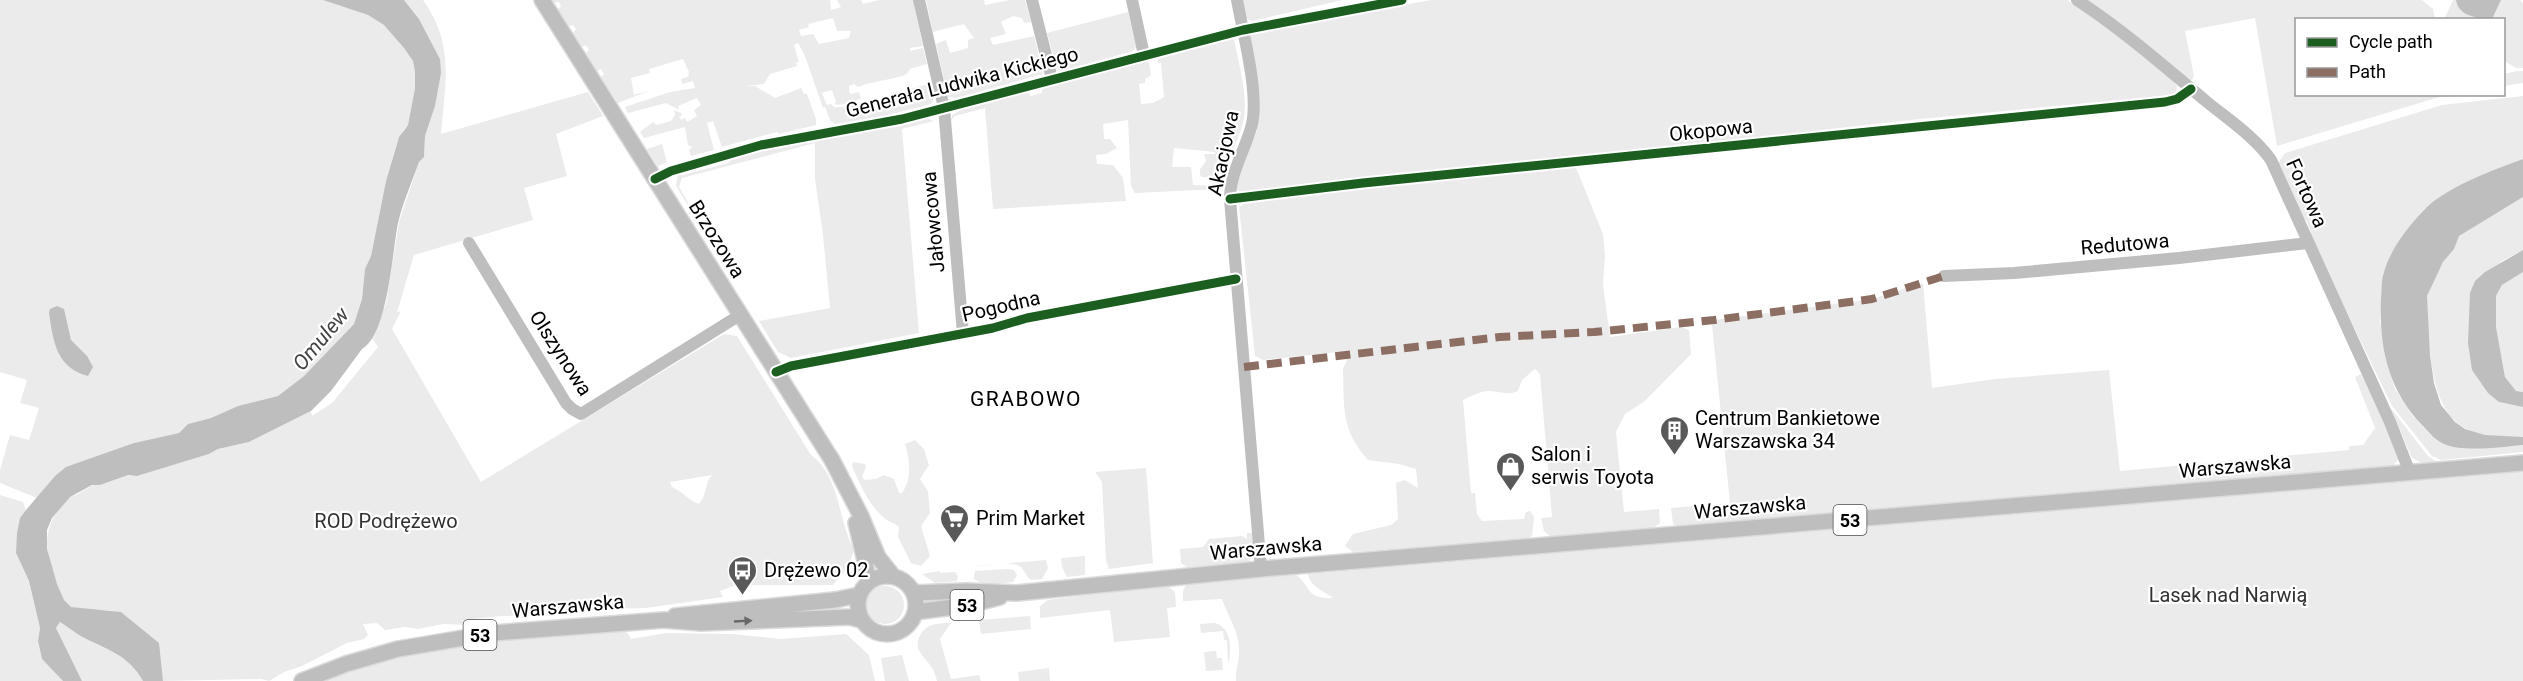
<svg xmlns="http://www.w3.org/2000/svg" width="2523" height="681" viewBox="0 0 2523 681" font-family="Roboto,sans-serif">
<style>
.green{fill:#ebebeb;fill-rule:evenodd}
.water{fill:#bebebe}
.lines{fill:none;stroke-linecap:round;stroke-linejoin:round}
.major-casing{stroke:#dbdbdb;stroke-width:18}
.minor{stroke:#bebebe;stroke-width:12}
.major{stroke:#bebebe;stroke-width:15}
.quiet{stroke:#8d6e63;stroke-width:8;stroke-dasharray:15 8;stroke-linecap:butt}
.cycleway-casing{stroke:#fff;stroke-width:13}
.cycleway{stroke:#1b5e20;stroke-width:9}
.oneway{fill:#686868}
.labels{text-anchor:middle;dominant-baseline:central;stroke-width:4.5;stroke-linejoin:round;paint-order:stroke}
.shield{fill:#fff;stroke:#4c4c4c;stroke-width:1.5}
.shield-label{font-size:18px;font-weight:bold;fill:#000}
.street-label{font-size:20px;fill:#000;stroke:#fff}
.poi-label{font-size:20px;fill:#000;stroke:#fff;text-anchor:start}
.park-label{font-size:20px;fill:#323232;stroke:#fff}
.water-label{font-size:21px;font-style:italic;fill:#434343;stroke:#fff}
.neighbourhood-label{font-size:21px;letter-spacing:1.5px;fill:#000;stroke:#fff}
</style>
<rect width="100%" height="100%" fill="#fff"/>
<path class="green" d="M0,0H323L368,15L384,25L397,36L413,61L415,72V88L408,125L403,130L396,146L386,181L371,256L365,269L362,299L354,324L304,376L278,396L238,406L211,418L188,424L179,433L134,443L55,476L37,498L0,483V470L10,435L29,440L39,408L20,403L27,380L0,372Z
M404,0H423C455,45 445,84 441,134L588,92L603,116L556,134L567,176L524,188L533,220L414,255L397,312L401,311L392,329L481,482L724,334L737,336L811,455C840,476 838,520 854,550L848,567L833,585H736L720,591L723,597L646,608L595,609L567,615L502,616L473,619L466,625L443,624L418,629L405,627L385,630L377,623L363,624L368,635L364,639L347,643L302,666L284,672L269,681L261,679L163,681C160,663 139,620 121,613C106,607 86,614 71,607C62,602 58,588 55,580C46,556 42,533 58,510C61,506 64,500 70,497C75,494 73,497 78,494C93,484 119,473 137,476L209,454L218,449L249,442L311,411L312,416L332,403L378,347L371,337L386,304L399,222L419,162L424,157L425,136L435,106L440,59L419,19ZM712,475C704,483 708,493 699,504C688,500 683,492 672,487L670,482Z
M552,0H830L831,10L841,7L837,0H861L863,4L879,0H913L923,46L910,48V51L923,48L927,64L910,69L907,74C891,81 874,80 858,87L854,84L849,86V92L851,94L859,92L861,99C853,100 842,107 834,104L836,102L832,90L822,93L827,105L831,104L834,107C851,109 851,95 866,109L891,102C897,91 918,86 931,84L934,99L931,104L884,116L835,124L830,120L825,107L823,108L805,56L798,43L794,45L799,62L796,63L797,66L770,74L764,84L746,86H755L775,98L801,88L804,94H807L816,119V125L779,134L777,132L722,147L713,121L707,123L714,150L691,156L689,150L692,147L688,145L685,127L644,138L640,132L653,122L656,125L671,121L675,115L674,110L681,113L682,115L679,117L681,120L685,118L687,122L697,116L694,110L701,105L697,98L678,106L679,110L666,103L628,113L625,107L670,92L695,88L693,81L682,84L681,79L688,77L689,72L683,59L649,69L650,73L631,78L634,95L651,90L618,103L601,77L604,74L601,69L597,71L586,53L589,50L586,45L582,47L573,33L576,29L573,25L569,26L558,9L561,6L559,2L555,3ZM833,18L837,31H851L849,38L819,44L813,34L801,36L799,30L809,27L808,24Z
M926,0H984L985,5L1010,0H1025L1031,22L1024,23L1022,18L1013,16L1001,22L1006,34L990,38L993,45L1034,36L1043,74L956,98L948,97L936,44L946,40L950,53L968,48V40L974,38L964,24L933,32Z
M1241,0H1343L1252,21L1246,18Z
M1431,0H2067L2101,22L2170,77L2177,86L2176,92L2172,95L1920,119L1572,158L1603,234L1605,256L1603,285L1610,337L1681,327L1689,330L1691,354L1645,401L1625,414L1616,432L1624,512L1659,509L1660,523L1652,529L1552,538L1544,531L1541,518L1552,517L1540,374L1535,369L1522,380L1518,391C1508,396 1498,391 1487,391C1479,392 1471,396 1463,400L1471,493H1475L1477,514L1482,521L1524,519L1526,512L1530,511L1534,517L1532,536L1526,540L1353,552L1345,546L1353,534L1391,525L1398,519L1396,483L1405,480L1418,488L1416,469L1399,464L1368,460C1341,430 1344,407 1343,369L1347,360L1339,352L1263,360L1255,356L1239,207L1247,203L1245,193L1236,190L1238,179L1257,131L1250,38L1252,33Z
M2082,0H2422L2433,9L2435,19L2296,20V94L2446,95L2277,146L2255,18L2185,31L2194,76L2192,80L2188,81Z
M2453,0H2456C2460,17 2473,16 2488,19H2491L2494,0H2520L2523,3V68H2516L2504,61V20H2444Z
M1128,12L1136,47L1133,51L1061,71L1057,69L1047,33Z
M1234,38C1238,63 1248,93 1244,118C1240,139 1228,156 1224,177H1202L1200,175V169L1206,161L1204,154H1215V152L1174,148L1172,167H1191L1193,185L1218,186L1219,189L1135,193L1131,186L1128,120L1103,124L1104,139H1110L1117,148L1106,154L1096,155L1097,164L1113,165L1123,178L1126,201L993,209L985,108L955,116L951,121L952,115L959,111V109L1026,91L1031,96L1042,93L1043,87L1146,60L1149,63L1151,75L1145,79V83L1139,84L1141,104L1153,103L1164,97L1161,63H1158V58Z
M2517,71H2523V83L2504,86L2506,78L2504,74Z
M2523,96V159L2438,198L2423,210L2391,254L2383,274L2380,322L2388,367L2395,389L2411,414L2431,435L2505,447L2523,445V452L2441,460L2432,456L2392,406L2309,234L2311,232L2306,220L2303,221L2278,163L2285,153L2442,105Z
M928,116L929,119L934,121L902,129L919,333L791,358L778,352L759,321L830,308L823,235L815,179V143L682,178L679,187L705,232L676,186L678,173L683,175L728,163L732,158L790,143Z
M662,144L667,162L658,166L647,149Z
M2523,197V250L2502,261L2470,293L2471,309L2499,402L2523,407V437C2450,442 2436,409 2429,344C2427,330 2423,308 2428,294C2434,274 2448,256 2458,238C2463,230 2512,204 2523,197Z
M2523,272V392L2516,391L2505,377L2496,327V296L2502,285Z
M1923,283L1932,388L1995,379L2109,370L2120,471L2349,450V446L2363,445L2375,428L2355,377L2361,374L2369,388L2398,454V460L2393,466L1681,527L1673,524L1671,508L1730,503L1712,325L1714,320L1872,299Z
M2390,407L2428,456L2439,463H2422L2412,458Z
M915,440L924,449L929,465L920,479L928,491L930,513L921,526L930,556L921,566L911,563L898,537L899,527C894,522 887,522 883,517C869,505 859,483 852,466L853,462L865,464L866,467L862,477L865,480L876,479L884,475L894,479L899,493H902C912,480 910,459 905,444Z
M1146,468L1153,563L1109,569L1106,560L1102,482L1095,472Z
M2523,471V681H1236C1235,670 1240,660 1239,648C1238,629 1228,617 1222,599L1183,601V591L1187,583L1295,574C1312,586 1304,599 1333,598C1324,591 1310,587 1308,574Z
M0,495L23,502L26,510L20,518L16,553L29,581L40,628L38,641L42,659L63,681H0Z
M1247,533H1252C1253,545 1257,556 1246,563L1187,567L1181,563L1180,549L1203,547L1209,539L1242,536L1247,539Z
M1085,556V575L1067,577L1062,567L1061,558Z
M1046,560L1048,568L1042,579L1032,580C1025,577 1025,569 1019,566C1008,560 986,567 975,566Z
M1008,569L1014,570L1017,575L1013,582L985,585L974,579L975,571Z
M940,571V573L955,572L958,576L957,581L935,583L922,574Z
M1167,585L1175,592L1176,607L1167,608L1170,637L1114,642L1110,610L1040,618V606L1048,600Z
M866 605a19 19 0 1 1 38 0a19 19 0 1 1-38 0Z
M1030,616L1031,629L981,634L979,620Z
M60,622C67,626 72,631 79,635C107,651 126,652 143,681H82L56,628Z
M951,623L940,639L951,679L979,675L981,681H937C934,664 922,659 918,648C917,646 918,640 919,638C924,624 937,623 951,623Z
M1215,623C1232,628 1232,649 1228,664L1227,640H1224L1223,631L1201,633L1200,624Z
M621,630L627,632L631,639L667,633L732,634L781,639L846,634L869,655L875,681H325C425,643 516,638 621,630Z
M1216,651L1217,658H1222L1223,670L1206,671L1204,652Z
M902,655L909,681H885L881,658Z
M1049,668L1050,681H1019L1018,672Z"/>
<path class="water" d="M323,0H404L419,19L440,59L441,73L435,106L425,136L424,157L419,162C412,182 403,202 398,223C392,253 388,334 362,349L331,391L311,411L249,442L218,449L209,454L137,476L128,475L100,485H92L70,497L52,518L47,530V549L57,584L64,600L71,607L121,612L159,643L163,681H143C127,653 106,650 79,635C72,631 67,626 60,622L56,628L82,681H63L42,659L38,641L40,628L29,581L16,553L17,533L20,518L26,510L55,476L66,467L134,443L179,433L188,424L211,418L238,406L278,396L304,376L354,324L362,299L365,269L371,256L386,181L399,137L408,125L415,88V72L413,61L404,48L384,25L368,15Z
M2456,0H2501L2492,19C2477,18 2459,17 2456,0Z
M2523,159V197L2459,236L2454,249L2443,262L2427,296L2430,355L2434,383L2441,405L2455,422L2465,429L2485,435L2523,437V445C2502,447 2461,453 2442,443C2434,439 2428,431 2422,425C2388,390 2379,347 2381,299C2382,291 2381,280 2384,272C2390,250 2407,228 2423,211C2444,188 2493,170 2523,159Z
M2523,250V272L2502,285L2496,296V327L2505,377L2516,391L2523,392V407L2499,402L2488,393L2472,370L2468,343L2470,293L2475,281L2485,272Z
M57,306L64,309L71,340L87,356L93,367L88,376C56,368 53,340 49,313L50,309Z"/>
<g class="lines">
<defs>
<path id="major" d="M542,0L832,460L861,516L878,557L893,576
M856,523L865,561L868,583
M858 605a29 29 0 1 1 58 0a29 29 0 1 1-58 0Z
M914,593L966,591L1017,593L1261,569L2523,463
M915,612L969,605L1000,597
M675,616L835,600L859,595
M302,681L346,664L398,649L493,633L664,620L701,623L850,617L861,620"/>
</defs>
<use href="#major" class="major-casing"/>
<path class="minor" d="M919,0L944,108L963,333
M1032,0L1052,79
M1132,0L1144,55
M1237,0C1243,33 1259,92 1252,124C1246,149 1230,172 1230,199L1261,569
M2077,0C2123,30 2165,67 2207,102C2229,120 2255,137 2271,160L2390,422L2410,473
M655,179L671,171L761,145L902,119L1243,30L1402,0
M1230,199L1363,183L2165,102L2177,99L2191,89
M469,243L566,403L572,409L581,414L740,315
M1944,276L2014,273L2179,258L2308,243
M776,372L791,366L993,328L1027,318L1236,279"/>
<use href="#major" class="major"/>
<path class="quiet" d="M1244,367L1500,337L1594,332L1714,320L1872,299L1944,276"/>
<defs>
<path id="cycleway" d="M655,179L671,171L761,145L902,119L1243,30L1402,0
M1230,199L1363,183L2165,102L2177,99L2191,89
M776,372L791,366L993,328L1027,318L1236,279"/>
</defs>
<use href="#cycleway" class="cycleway-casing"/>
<use href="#cycleway" class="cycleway"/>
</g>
<defs><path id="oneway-solid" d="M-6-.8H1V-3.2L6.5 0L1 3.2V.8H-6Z" transform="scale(1.5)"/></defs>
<use class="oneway" href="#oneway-solid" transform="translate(743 621) rotate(-3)"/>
<defs>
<symbol id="building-pin" viewBox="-11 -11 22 30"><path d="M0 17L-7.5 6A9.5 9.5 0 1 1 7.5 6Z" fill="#595959" stroke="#fff"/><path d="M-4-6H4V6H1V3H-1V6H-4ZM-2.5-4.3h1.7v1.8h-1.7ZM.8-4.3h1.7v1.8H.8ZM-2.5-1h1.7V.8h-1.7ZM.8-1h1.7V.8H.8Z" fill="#fff"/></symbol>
<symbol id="shop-pin" viewBox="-11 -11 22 30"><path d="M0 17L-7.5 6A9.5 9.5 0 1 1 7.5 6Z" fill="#595959" stroke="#fff"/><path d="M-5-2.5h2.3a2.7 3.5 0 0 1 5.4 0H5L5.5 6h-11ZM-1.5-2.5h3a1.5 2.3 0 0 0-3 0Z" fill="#fff"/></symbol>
<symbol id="supermarket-pin" viewBox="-11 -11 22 30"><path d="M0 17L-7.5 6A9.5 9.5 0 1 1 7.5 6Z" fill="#595959" stroke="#fff"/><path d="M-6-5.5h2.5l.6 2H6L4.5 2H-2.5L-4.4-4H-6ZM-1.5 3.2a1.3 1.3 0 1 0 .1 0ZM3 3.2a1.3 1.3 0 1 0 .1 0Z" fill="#fff"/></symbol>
<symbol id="bus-pin" viewBox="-11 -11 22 30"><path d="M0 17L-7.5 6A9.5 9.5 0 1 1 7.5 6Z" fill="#595959" stroke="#fff"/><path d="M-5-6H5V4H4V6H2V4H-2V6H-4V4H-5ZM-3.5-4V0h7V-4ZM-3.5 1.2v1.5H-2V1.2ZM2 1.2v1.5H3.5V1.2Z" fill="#fff"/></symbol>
</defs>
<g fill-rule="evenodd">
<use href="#building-pin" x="1658" y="414" width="33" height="45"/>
<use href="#shop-pin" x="1494" y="450" width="33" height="45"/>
<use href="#supermarket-pin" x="938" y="502" width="33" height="45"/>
<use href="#bus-pin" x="726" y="554" width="33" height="45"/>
</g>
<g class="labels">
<g class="shield">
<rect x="1833.5" y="505" width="33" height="30" rx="4.5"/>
<rect x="950.5" y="590" width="33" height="30" rx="4.5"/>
<rect x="463.5" y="620" width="33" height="30" rx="4.5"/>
</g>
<g class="shield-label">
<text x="1850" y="520">53</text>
<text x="967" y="605">53</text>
<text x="480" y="635">53</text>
</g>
<g class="street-label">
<text transform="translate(962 82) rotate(-14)">Generała Ludwika Kickiego</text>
<text transform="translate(1711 130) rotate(-6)">Okopowa</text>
<text transform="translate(1223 153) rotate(-78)">Akacjowa</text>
<text transform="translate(2307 193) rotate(66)">Fortowa</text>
<text transform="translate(933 222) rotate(-95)">Jałowcowa</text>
<text transform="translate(717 239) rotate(58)">Brzozowa</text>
<text transform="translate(2125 244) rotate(-5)">Redutowa</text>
<text transform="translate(1001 306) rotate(-13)">Pogodna</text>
<text transform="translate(561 353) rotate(57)">Olszynowa</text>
<text transform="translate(2235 466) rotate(-5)">Warszawska</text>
<text transform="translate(1750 507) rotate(-5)">Warszawska</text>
<text transform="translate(1266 548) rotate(-5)">Warszawska</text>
<text transform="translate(568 606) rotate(-5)">Warszawska</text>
</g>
<g class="poi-label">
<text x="1695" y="418">Centrum Bankietowe<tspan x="1695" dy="23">Warszawska 34</tspan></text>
<text x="1531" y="454">Salon i<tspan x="1531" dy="23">serwis Toyota</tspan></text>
<text x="976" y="518">Prim Market</text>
<text x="764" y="570">Drężewo 02</text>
</g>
<g class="park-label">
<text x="386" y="521">ROD Podrężewo</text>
<text x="2228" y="595">Lasek nad Narwią</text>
</g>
<g class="water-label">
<text transform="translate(321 339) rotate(-50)">Omulew</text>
</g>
<g class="neighbourhood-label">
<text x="1026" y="399">GRABOWO</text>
</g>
</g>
<rect x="2295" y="18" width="210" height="78" fill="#ffffff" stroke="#999999" stroke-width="1.5"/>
<rect x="2307" y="38" width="30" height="9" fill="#1b5e20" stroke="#999999" stroke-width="1.5"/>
<text x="2349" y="48" font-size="18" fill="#000000">Cycle path</text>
<rect x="2307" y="68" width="30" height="9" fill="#8d6e63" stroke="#999999" stroke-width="1.5"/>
<text x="2349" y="78" font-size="18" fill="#000000">Path</text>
</svg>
